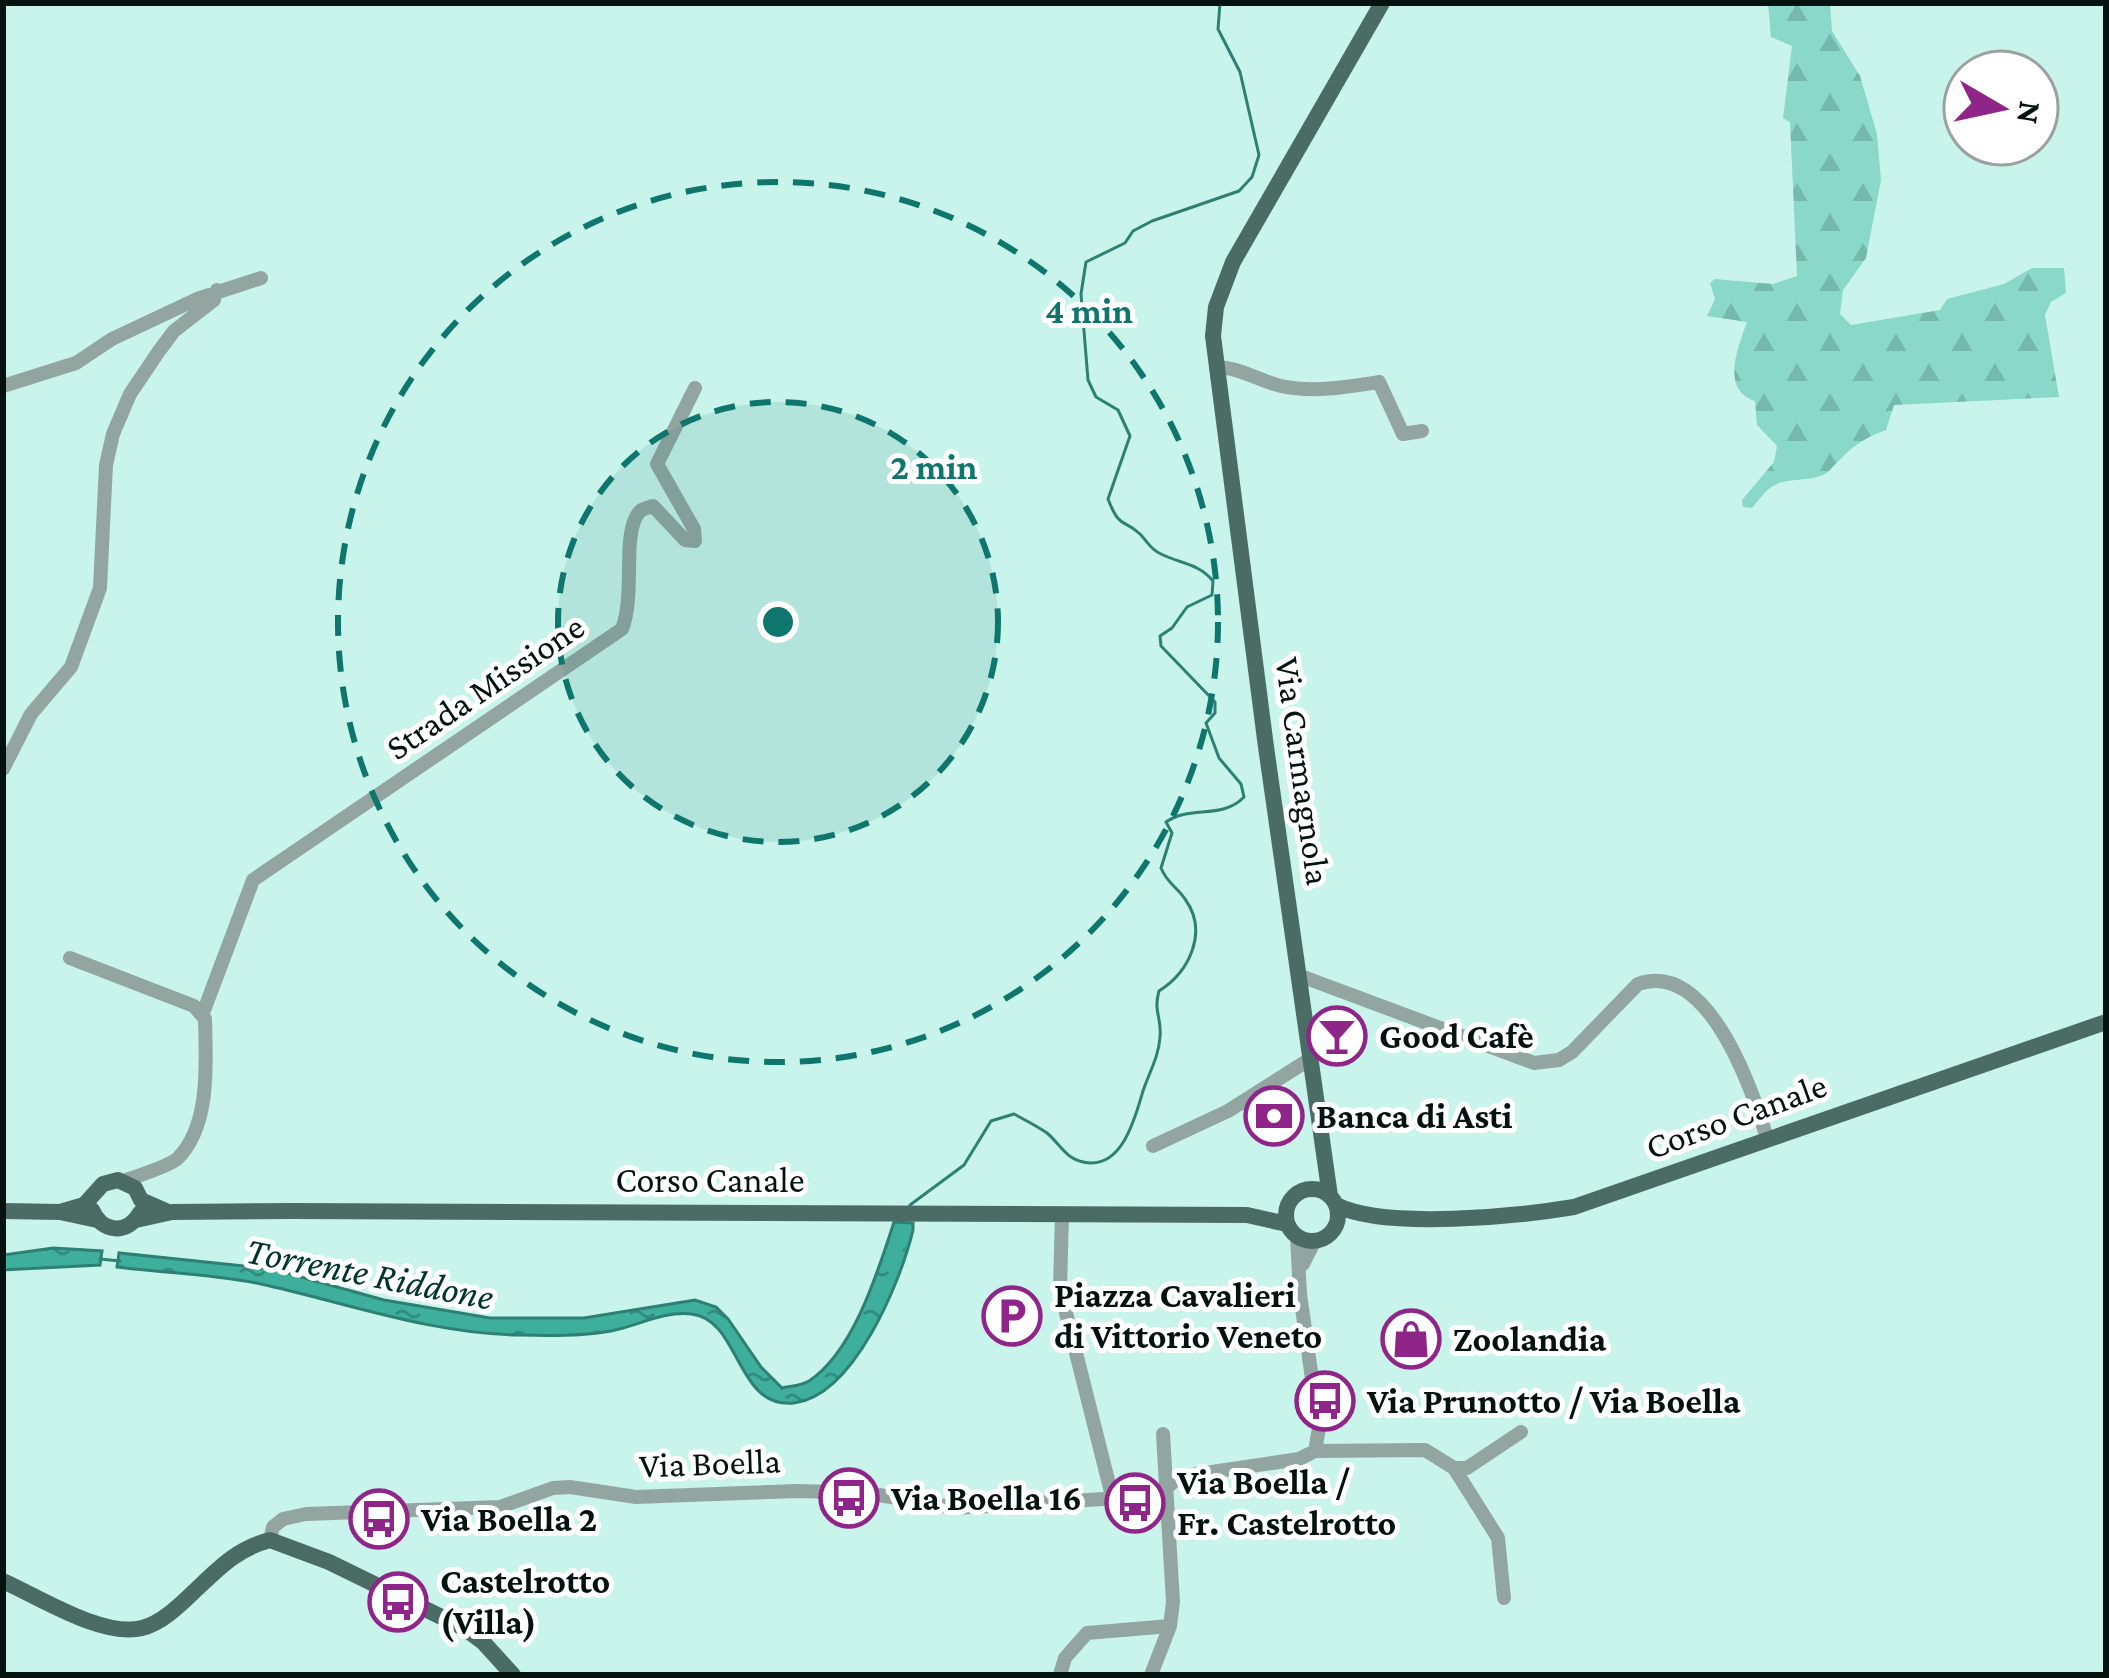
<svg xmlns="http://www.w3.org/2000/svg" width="2109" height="1678" viewBox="0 0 2109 1678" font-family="'Crimson Pro',serif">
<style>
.forest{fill:url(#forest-firs)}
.water{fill:url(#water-ripples);stroke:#2d8073;stroke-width:3}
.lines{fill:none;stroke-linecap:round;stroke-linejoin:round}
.stream{stroke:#2d8073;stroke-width:3}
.minor{stroke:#93a5a1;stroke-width:14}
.major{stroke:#4b6c65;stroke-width:16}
.ring{fill:none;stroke:#0f766e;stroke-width:6;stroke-dasharray:21 15}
.labels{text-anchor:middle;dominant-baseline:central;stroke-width:10;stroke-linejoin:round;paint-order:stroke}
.street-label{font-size:36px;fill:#041310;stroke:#fff}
.poi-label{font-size:36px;font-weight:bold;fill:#041310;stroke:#fff;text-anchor:start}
.water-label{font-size:39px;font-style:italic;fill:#00352e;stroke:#fff}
.centre{fill:#0f766e;stroke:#fff;stroke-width:6}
.ring-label{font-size:36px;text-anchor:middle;font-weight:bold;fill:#0f766e;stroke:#fff;stroke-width:10;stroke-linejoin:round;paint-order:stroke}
</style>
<defs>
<pattern id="forest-firs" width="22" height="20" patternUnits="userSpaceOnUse" patternTransform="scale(3)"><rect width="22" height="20" fill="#89d8c9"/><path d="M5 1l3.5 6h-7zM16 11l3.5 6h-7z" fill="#75b8ac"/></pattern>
<pattern id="water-ripples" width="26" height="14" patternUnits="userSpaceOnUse" patternTransform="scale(3)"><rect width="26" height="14" fill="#3eae9d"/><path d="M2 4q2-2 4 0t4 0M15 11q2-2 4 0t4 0" fill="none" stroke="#328c7f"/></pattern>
</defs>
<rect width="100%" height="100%" fill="#c9f4eb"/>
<path class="forest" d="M1768,3H1830L1832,31L1860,76L1877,134L1881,180L1866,258L1843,290L1840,314L1851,325L1940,310L1947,299L2004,284L2032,268H2064L2066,293L2051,302L2045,315L2059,397L1894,405L1886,430C1858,440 1849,450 1830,470C1815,484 1789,476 1773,486C1765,491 1758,501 1752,508L1743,507L1742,500L1774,462L1777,446L1757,425L1755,401C1720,389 1738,348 1747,322L1707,316L1715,299L1710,283L1715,279L1773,284L1797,276L1790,122L1783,118L1792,46L1771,37Z"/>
<path class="water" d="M894,1222L913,1223V1230C901,1281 854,1396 794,1403C735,1409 741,1319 691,1314C663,1311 637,1326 611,1331C583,1336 549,1336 520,1335C431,1334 347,1303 261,1284C215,1274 164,1273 117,1267L119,1253L272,1269L384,1300L490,1318H584L695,1300L716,1307L728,1319L761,1367L782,1388C791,1386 801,1386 809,1381C854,1351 878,1271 894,1222Z
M53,1248L102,1251L100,1265L3,1270V1255Z"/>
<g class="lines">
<path class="stream" d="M910,1205L964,1165L991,1121L1014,1114C1025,1120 1037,1126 1047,1133C1060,1144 1065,1158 1083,1162C1122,1171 1135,1118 1143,1091C1149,1073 1159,1056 1160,1037C1162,1017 1153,1012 1159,991C1189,972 1209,932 1185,899C1177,887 1167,883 1161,868L1172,833L1166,822C1190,805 1222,820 1244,797L1241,784L1219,758L1206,723L1215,713V702L1161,646L1160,636L1172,628L1187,607L1212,595L1213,581C1198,563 1181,564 1161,554C1150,549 1148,542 1140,534C1123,518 1120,530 1108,499L1130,436L1118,410L1096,397L1088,380L1081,294L1086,262L1125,243L1133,231L1152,221L1239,191L1252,177L1259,155L1240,72L1218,29L1220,3
M100,1259L120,1261"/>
<path class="minor" d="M1216,367C1239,367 1259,381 1281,386C1313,393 1348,387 1379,382L1403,434L1422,431
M3,386L76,363L112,339L197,299L261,278
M3,769L31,714L71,667L100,588L106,465L113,434L130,394L159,351L174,331L214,300L217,290
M70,958L194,1006L205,1019C206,1062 211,1126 177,1159C169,1166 135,1177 123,1181
M1298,975L1534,1063L1559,1060L1572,1052L1638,984C1708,959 1752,1089 1767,1138
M203,1013L253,880L622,629C635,596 623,541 636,517C641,508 644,509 653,506L685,540L695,541L694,529L657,464L695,388
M1153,1146L1228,1111L1310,1059
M1062,1214L1060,1289L1113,1500
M1297,1237L1300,1294L1319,1428L1315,1451
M1303,1264L1314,1242
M1454,1468L1498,1538L1504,1598
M270,1540L273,1527L283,1519L306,1514L500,1507L553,1488L570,1487L636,1497L798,1491L867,1493L956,1508L1137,1497L1166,1489L1178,1477L1299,1459L1315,1451L1425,1450L1454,1468H1467L1521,1432
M1060,1675L1065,1658L1087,1633L1170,1626
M1151,1675L1170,1626L1173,1602L1163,1434"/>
<path class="major" d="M1286 1215a26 26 0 1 1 52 0a26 26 0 1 1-52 0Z
M1330,1196L1266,747L1213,336L1216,307L1233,262L1382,3
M1336,1205C1385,1230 1520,1216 1574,1207L2106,1022
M92,1210C102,1233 127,1235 140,1213
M3,1211L60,1212L97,1220
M60,1212L84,1205L103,1184L118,1180L135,1188L141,1200L166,1211
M136,1220L172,1212L293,1211L1247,1215L1287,1224
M3,1581C39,1597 103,1638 142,1628C164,1623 185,1600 201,1585C223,1564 240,1548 270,1540L329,1562L464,1628L483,1642L513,1675"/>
</g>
<circle cx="778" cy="622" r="220" fill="#0f766e" fill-opacity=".12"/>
<g class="ring">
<circle cx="778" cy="622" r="220"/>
<circle cx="778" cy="622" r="440"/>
</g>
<defs>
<symbol id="bar-ring" viewBox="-11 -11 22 22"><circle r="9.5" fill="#fff" stroke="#902589" stroke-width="1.5"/><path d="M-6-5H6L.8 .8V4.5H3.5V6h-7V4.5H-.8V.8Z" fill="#902589"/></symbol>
<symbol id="bank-ring" viewBox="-11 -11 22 22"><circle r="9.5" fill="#fff" stroke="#902589" stroke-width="1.5"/><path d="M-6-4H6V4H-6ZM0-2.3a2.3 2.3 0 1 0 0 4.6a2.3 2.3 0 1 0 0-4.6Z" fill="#902589"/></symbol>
<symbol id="parking-ring" viewBox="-11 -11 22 22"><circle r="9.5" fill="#fff" stroke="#902589" stroke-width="1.5"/><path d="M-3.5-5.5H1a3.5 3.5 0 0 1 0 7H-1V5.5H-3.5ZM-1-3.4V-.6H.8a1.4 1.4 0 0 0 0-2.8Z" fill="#902589"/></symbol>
<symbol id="shop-ring" viewBox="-11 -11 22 22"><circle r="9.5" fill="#fff" stroke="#902589" stroke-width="1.5"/><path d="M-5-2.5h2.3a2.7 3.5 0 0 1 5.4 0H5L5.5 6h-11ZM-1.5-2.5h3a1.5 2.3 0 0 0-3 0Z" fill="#902589"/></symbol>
<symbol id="bus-ring" viewBox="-11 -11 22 22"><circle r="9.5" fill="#fff" stroke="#902589" stroke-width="1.5"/><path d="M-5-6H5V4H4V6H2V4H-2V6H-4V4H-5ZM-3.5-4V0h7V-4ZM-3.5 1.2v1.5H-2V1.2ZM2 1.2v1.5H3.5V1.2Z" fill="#902589"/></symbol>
</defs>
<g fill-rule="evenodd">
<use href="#bar-ring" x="1304" y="1003" width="66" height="66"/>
<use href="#bank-ring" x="1241" y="1083" width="66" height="66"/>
<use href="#parking-ring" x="979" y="1283" width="66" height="66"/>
<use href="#shop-ring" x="1378" y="1306" width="66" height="66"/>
<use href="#bus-ring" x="1292" y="1368" width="66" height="66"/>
<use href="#bus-ring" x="816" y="1465" width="66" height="66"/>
<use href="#bus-ring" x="1102" y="1470" width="66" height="66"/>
<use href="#bus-ring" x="346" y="1486" width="66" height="66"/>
<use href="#bus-ring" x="365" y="1569" width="66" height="66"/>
</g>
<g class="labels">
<g class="street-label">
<text transform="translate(485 687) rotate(-34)">Strada Missione</text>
<text transform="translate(1303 771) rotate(82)">Via Carmagnola</text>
<text transform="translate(1736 1116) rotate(-20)">Corso Canale</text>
<text x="710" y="1180">Corso Canale</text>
<text transform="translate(710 1463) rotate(-2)">Via Boella</text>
</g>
<g class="poi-label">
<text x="1379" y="1036">Good Cafè</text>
<text x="1316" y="1116">Banca di Asti</text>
<text x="1054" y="1295">Piazza Cavalieri<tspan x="1054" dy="41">di Vittorio Veneto</tspan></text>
<text x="1453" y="1339">Zoolandia</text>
<text x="1367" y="1401">Via Prunotto / Via Boella</text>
<text x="1177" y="1482">Via Boella /<tspan x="1177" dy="41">Fr. Castelrotto</tspan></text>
<text x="891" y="1498">Via Boella 16</text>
<text x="421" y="1519">Via Boella 2</text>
<text x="440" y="1581">Castelrotto<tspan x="440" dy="41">(Villa)</tspan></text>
</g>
<g class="water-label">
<text transform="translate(370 1273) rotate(11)">Torrente Riddone</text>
</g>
</g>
<circle cx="778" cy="622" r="18" class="centre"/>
<g class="ring-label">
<text x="1089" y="323">4 min</text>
<text x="934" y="479">2 min</text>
</g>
<rect width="2109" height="1678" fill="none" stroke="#041310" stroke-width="12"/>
<g transform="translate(2001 108) rotate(99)"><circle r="57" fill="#ffffff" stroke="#9ba19f" stroke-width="3"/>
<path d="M0-9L21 45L0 30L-21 45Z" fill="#902589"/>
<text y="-18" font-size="33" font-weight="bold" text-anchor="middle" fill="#041310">N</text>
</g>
</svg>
